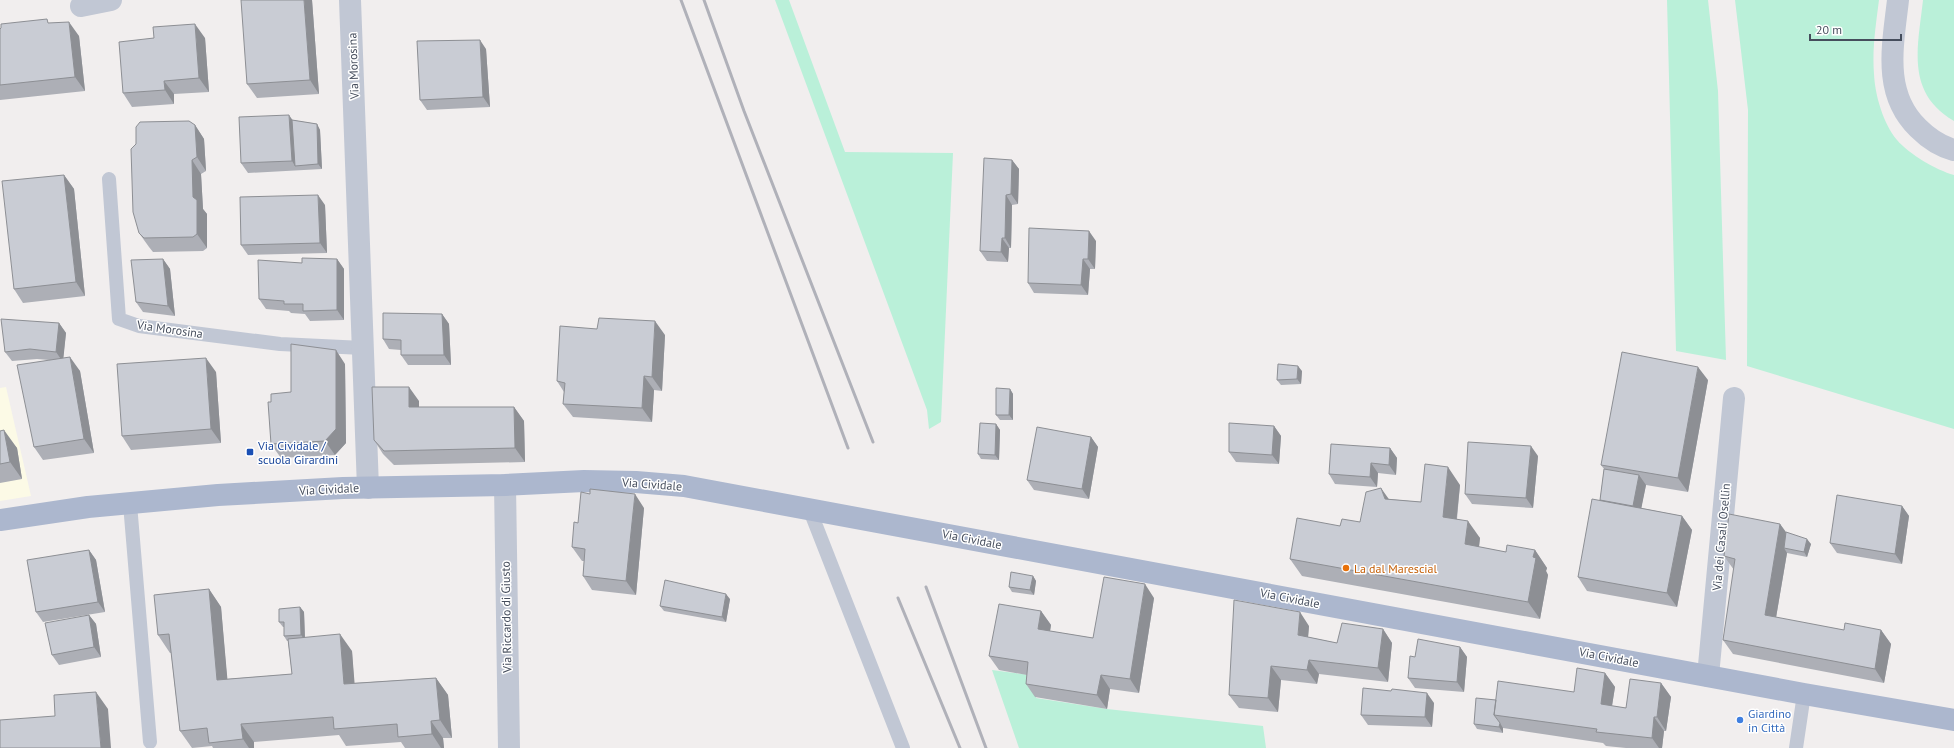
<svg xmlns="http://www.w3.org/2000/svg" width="1954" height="748" viewBox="0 0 1954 748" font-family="'PT Sans',sans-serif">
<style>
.commercial{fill:#fcfae6}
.green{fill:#baf0d9}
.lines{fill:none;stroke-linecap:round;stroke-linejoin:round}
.lane{stroke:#c1c7d4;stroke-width:14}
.street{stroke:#c1c7d4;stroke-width:22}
.primary{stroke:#acb7ce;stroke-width:22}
.rail{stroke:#b0b1b9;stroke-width:3}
.wall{fill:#adafb6}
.shaded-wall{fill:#8d8f94}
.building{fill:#c9ccd4;stroke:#8d8f94}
.transit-dot{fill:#1a4fb4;stroke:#fff;stroke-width:1.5}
.food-dot{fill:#e8710a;stroke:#fff;stroke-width:1.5}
.shop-dot{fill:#3f7fe0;stroke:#fff;stroke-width:1.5}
.labels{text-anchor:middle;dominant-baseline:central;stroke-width:3;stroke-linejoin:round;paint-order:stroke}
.street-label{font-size:12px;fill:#454d5c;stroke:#fff}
.transit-label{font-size:12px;fill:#164399;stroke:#fff;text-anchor:start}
.food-label{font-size:12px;fill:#c56008;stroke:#fff;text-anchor:start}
.shop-label{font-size:12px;fill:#366cbe;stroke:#fff;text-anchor:start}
</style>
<rect width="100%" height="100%" fill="#f1eeee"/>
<path class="commercial" d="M6,387L31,496L0,501V388Z"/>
<path class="green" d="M775,0H789L845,152L953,153L941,422L929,429L927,410Z
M1667,0H1708L1718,91L1726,360L1676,351Z
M1735,0H1879C1876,24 1872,49 1874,74C1875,95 1883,123 1897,140C1909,154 1936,170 1954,175V429L1747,366L1748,110Z
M1923,0H1954V121C1905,92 1918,47 1923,0Z
M992,670L1038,676L1036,698L1107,709L1263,726L1266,748H1019Z"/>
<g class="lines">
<path class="lane" d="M109,179L119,319L139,326L280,344L363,348
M130,504L150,742
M809,508L903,748
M1796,748L1804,694"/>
<path class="street" d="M350,0L368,488
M1898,0C1893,45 1882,93 1918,128C1929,139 1939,146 1954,150
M81,6L111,0
M505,485L509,748
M1708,676L1734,398"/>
<path class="primary" d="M0,520L88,507L218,495L343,488L505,485L584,481L636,482L684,486L1804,694L1954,720"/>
<path class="rail" d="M681,0L848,448
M704,0L744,111L873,442
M926,587L986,748
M898,598L960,748"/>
</g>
<path class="wall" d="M312,0L319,94L257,98L247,84Z
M50,23L79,36L85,91L0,100V29Z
M205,38L209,92L174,94V104L132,107L123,93Z
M486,49L490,107L427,110L420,100Z
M292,120L317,124L320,130L322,169L248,173L241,163Z
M195,125L204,139L206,171L201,174L203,209L207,214V248L203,251L153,252L149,247L139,233Z
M1012,160L1019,169L1018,204L1012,205L1011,248H1009L1008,262L987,261L980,251Z
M64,175L74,189L85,296L23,303L14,289Z
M325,205L327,253L248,255L241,245Z
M1096,241L1095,269H1090L1088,295L1034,293L1028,283Z
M163,259L170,269L175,316L143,312L136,302Z
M337,259L344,269V320L310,321L305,314L291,313L289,311L266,309L259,299L302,263Z
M442,314L449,324L451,365H408L401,355V350L389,349L383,339Z
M59,323L66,333L63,358L80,371L94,453L43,460L34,447L49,360L37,359L12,361L5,352Z
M665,335L662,391L654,390L652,422L573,417L563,404L564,392L557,381Z
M345,364L346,443L335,455L281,458L271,444V402L291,392Z
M1302,371L1301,384L1281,385L1277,380Z
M216,372L221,443L131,450L122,436Z
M1708,380L1688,492L1646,485L1641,508L1682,516L1692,530L1677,607L1587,591L1578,577L1600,500L1604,469L1601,465Z
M1010,389L1013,394V420H1000L996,415Z
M419,401V407H514L524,421L525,462L394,465L383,454L374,440Z
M996,424L1000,430L999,460L981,459L978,454Z
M1274,426L1281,436L1279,464L1236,462L1229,452Z
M0,431L17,448L22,479L0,483Z
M1091,437L1098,447L1089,499L1034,490L1027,480Z
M1390,448L1397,458L1396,475L1378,473L1377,487L1335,484L1329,474Z
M1538,456L1533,508L1472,504L1465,494Z
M1460,485L1457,519L1480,538L1479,547L1506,552L1535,550L1547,568L1546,571L1548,575L1540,619L1302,576L1290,559L1340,526L1360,522L1389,499L1421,502Z
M1902,506L1909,516L1902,564L1837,553L1830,543Z
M644,508L636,595L592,590L583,576L584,561H582L572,547L578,523Z
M1780,524L1786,532L1811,544L1807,557L1787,553L1776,618L1844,630H1881L1891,644L1884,683L1733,654L1723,640L1734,570L1724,556Z
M89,550L96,560L105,612L43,622L36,612Z
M1033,576L1036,581L1034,595L1012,592L1009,587Z
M209,589L221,607L227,679L292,674L288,641H287L284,636V627H283L279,622L300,607L304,612L305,638L352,651L354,683L436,678L448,695L452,738H443L444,748H405L401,742L346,746L339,735L254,742V748H213L212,746L192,748L180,731L171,653H170L158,635Z
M1154,598L1139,693L1110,689L1107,709L1035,697L1026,684L1027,675L999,670L989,656L1041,611L1051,625L1050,631L1093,638Z
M730,599L726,622L664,611L660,606Z
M89,615L96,624L101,657L59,665L52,655Z
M1309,626L1308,637L1337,643L1383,629L1392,643L1388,682L1319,674L1317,684L1281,680L1278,712L1239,708L1229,695Z
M1460,647L1467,657L1464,692L1415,688L1408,678L1415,657Z
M1605,673L1615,687L1612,706L1626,708L1661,683L1671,697L1666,731H1664L1662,748H1626L1606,746L1603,743L1503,728V733L1477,729L1474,724L1496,700L1574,692Z
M1391,691L1434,703L1432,727L1368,725L1361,715Z"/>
<path class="shaded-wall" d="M304,0H312L319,94L310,80Z
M69,22L79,36L85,91L75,77Z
M195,24L205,38L209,92L199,78Z
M480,40L486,49L490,107L483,97Z
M164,81L174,94V104L165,90Z
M289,115L296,125L295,166L292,161Z
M317,124L320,130L322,169L318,164Z
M195,125L204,139L206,171L197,157Z
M192,160L201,174L203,209L207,214V248L197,234L193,197Z
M1012,160L1019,169L1018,204L1011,194Z
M64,175L74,189L85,296L76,282Z
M318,195L325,205L327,253L320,243Z
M1006,195L1012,205L1011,248L1005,238Z
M1089,231L1096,241L1095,269L1088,259Z
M1002,238L1009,248L1008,262L1001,252Z
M163,259L170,269L175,316L168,306Z
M337,259L344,269V320L337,310Z
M1083,259L1090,269L1088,295L1081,285Z
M442,314L449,324L451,365L444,355Z
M655,321L665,335L662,391L652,377Z
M59,323L66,333L63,362L56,352Z
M336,350L345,364L346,443L335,455L325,441Z
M70,357L80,371L94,453L84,439Z
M206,358L216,372L221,443L211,429Z
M1298,366L1302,371L1301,384L1297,379Z
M1698,367L1708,380L1688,492L1678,478Z
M644,376L654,390L652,422L642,408Z
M409,387L419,401V421L409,407Z
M1010,389L1013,394V420L1009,415Z
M514,407L524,421L525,462L515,448Z
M996,424L1000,430L999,460L995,455Z
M1274,426L1281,436L1279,464L1272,455Z
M4,430L17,448L22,479L10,462Z
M1091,437L1098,447L1089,499L1082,489Z
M1531,446L1538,456L1533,508L1526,498Z
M1390,448L1397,458L1396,475L1389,465Z
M1371,463L1378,473L1377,487L1370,477Z
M1448,467L1460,485L1455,534L1443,517Z
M1639,475L1646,485L1639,520L1632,510Z
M1381,488L1393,505L1385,499Z
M635,494L644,508L636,595L626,581Z
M1902,506L1909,516L1902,564L1895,554Z
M1682,516L1692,530L1677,607L1667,593Z
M1468,521L1480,538L1477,562L1465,544Z
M1780,524L1790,538L1784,548L1787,553L1774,629L1765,615Z
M1807,539L1811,544L1807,557L1804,552Z
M89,550L96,560L105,612L98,602Z
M1535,550L1547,568L1546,571L1548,575L1540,619L1528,602L1533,557Z
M1033,576L1036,581L1034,595L1030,590Z
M1145,584L1154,598L1139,693L1130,679Z
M209,589L221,607L229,697L217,680Z
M726,594L730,599L726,622L722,617Z
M300,607L304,612L305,640L301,635Z
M1041,611L1051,625L1048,643L1038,629Z
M1300,612L1309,626L1307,649L1298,635Z
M89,615L96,624L101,657L94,647Z
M1383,629L1392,643L1388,682L1378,668Z
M1881,630L1891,644L1884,683L1875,669Z
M340,634L352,651L356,701L344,684Z
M1460,647L1467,657L1464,692L1457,682Z
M1309,660L1319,674L1317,684L1307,670Z
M1271,666L1281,680L1278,712L1268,698Z
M1605,673L1615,687L1610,718L1601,704Z
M1101,675L1110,689L1107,709L1097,695Z
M436,678L448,695L452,738L440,720Z
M1661,683L1671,697L1666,731L1657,717Z
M96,692L108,709L111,748H101Z
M1427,693L1434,703L1432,727L1425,717Z
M1654,717L1664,731L1662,748H1659L1652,738Z
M431,721L443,738L444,748H441L432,734Z
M1500,723L1503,728V733L1499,727Z
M241,724L254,742V748H249L243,739Z"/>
<path class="building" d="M241,0H304L310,80L247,84Z
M47,19L48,23L69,22L75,77L0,85V29L1,28V24Z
M195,24L199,78L164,81L165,90L123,93L119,42L154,38L153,27Z
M480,40L483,97L420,100L417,41Z
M289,115L292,161L241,163L239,117Z
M292,120L317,124L318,164L295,166Z
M189,121L195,125L197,157L192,160L193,197L197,200V234L193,237L144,238L139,233L133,212L131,149L136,144V127L140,122Z
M984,158L1012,160L1011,194L1006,195L1005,238H1002L1001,252L980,251Z
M64,175L76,282L14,289L2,181Z
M318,195L320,243L241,245L240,197Z
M1029,228L1089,231L1088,259H1083L1081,285L1028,283Z
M302,258L337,259V310L303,311V304H284V301L259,299L258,260L302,263Z
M163,259L168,306L136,302L131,260Z
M383,313L442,314L444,355H401V340L383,339Z
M599,318L655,321L652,377L644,376L642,408L563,404L565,383L557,381L560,326L597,329Z
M1,319L59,323L56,352L30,349L5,352Z
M291,344L336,350V429L325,441L271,444L268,402H271V394L291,392Z
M1622,352L1698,367L1678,478L1601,465Z
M70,357L84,439L34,447L17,365Z
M206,358L211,429L122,436L117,364Z
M1278,364L1298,366L1297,379L1277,380Z
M372,387H409V407H514L515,448L384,451L374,440Z
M996,388L1010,389L1009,415H996Z
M980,423L996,424L995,455L978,454Z
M1229,423L1274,426L1272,455L1229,452Z
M1037,427L1091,437L1082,489L1027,480Z
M4,430L10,462L0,464V431Z
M1468,442L1531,446L1526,498L1465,494Z
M1331,444L1390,448L1389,465L1371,463L1370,477L1329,474Z
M1425,464L1448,467L1443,517L1468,521L1465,544L1506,552L1507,545L1535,550L1533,557L1536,558L1528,602L1290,559L1297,518L1340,526L1342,519L1360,522L1366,492L1381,488L1385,499L1421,502Z
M1604,469L1639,475L1633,506L1600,500Z
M590,489L635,494L626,581L583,576L585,549L572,547L574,522L578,523L581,492L590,494Z
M1837,495L1902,506L1895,554L1830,543Z
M1592,499L1682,516L1667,593L1578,577Z
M1729,514L1780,524L1765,615L1844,630L1845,623L1881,630L1875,669L1723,640L1735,559L1724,556Z
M1786,532L1807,539L1804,552L1784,548Z
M89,550L98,602L36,612L27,560Z
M1011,572L1033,576L1030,590L1009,587Z
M1104,577L1145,584L1130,679L1101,675L1097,695L1026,684L1028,662L989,656L999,604L1041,611L1038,629L1093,638Z
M665,580L726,594L722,617L660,606Z
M209,589L217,680L292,674L288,639L340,634L344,684L436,678L440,720L431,721L432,734L398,737L397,724L334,729L333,717L241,724L243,739L209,743L207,728L180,731L169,634L158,635L154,595Z
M1234,600L1300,612L1298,635L1337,643L1342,623L1383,629L1378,668L1309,660L1307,670L1271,666L1268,698L1229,695Z
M300,607L301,635L284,636V622H279V609Z
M89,615L94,647L52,655L45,623Z
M1418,639L1460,647L1457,682L1408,678L1410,656L1415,657Z
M1577,668L1605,673L1601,704L1626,708L1630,679L1661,683L1657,717H1654L1652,738L1596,732L1597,729L1494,715L1498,681L1574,692Z
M1363,688L1391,691L1392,689L1427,693L1425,717L1361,715Z
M96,692L101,748H0V720L55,716L54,695Z
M1476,698L1496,700L1494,715L1500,723L1499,727L1474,724Z"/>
<rect class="transit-dot" x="246" y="448" width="8" height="8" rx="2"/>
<circle class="food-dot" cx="1346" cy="568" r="4"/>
<circle class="shop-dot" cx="1740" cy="720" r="4"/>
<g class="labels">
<g class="street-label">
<text transform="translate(353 66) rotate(-92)">Via Morosina</text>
<text transform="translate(170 329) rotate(8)">Via Morosina</text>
<text transform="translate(652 484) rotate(4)">Via Cividale</text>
<text transform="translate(329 489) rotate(-3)">Via Cividale</text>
<text transform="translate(1721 537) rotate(-85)">Via dei Casali Osellin</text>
<text transform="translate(972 539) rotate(11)">Via Cividale</text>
<text transform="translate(1290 598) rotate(11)">Via Cividale</text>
<text transform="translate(506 617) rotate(-91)">Via Riccardo di Giusto</text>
<text transform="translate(1609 657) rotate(11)">Via Cividale</text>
</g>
<g class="transit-label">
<text x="258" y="445">Via Cividale /<tspan x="258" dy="14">scuola Girardini</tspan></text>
</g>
<g class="food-label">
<text x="1354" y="568">La dal Marescial</text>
</g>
<g class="shop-label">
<text x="1748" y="713">Giardino<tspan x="1748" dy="14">in Città</tspan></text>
</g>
</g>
<path d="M1810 34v6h91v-6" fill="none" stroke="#454d5c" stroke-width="2"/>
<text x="1816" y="34" font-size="12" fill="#454d5c" stroke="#ffffff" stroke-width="3" paint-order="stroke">20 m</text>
</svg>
